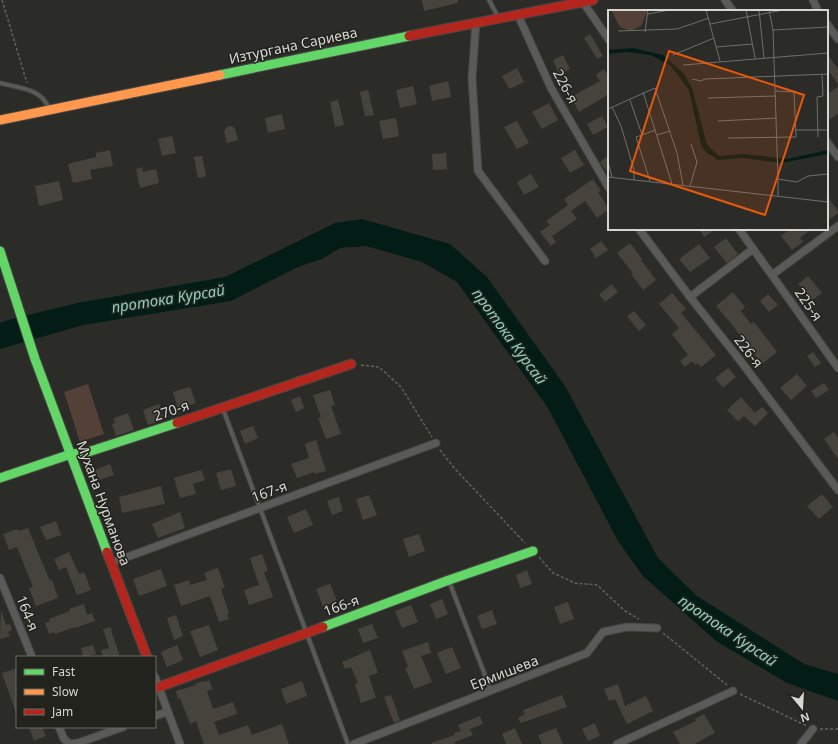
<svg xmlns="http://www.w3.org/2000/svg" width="838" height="744" viewBox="0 0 838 744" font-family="'Noto Sans',sans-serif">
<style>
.green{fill:#534036}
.water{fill:#041c16}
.building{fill:#46433d}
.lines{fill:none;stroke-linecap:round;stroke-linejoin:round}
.lane-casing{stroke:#464743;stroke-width:5.5}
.street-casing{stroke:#464743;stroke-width:9}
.fast-casing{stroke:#464743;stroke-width:11}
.slow-casing{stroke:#464743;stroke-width:11}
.jam-casing{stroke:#464743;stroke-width:11}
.path{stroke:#61625e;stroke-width:1.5;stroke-dasharray:3 2;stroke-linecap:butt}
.lane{stroke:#5a5b58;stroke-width:3.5}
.street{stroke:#5a5b58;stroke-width:7}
.fast{stroke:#63d668;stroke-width:9}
.slow{stroke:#ff974d;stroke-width:9}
.jam{stroke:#b3261e;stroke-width:9}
.labels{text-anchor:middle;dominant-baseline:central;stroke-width:3;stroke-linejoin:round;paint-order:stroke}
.street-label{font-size:14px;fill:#d6d7d3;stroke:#22231d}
.water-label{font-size:15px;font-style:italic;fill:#8bd1c0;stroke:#22231d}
.inset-road{fill:none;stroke:#6f706c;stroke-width:1}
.view{fill:#e8590c;fill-opacity:0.15;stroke:#e8590c;stroke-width:2}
.inset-edge{fill:none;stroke:#d6d7d3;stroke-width:2}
</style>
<rect width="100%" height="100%" fill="#2b2c28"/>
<path class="green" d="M88,384L104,434L80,442L64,392Z"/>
<path class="water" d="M362,219L450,244L487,277L565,386L658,558L697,596L804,664L838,674V701L787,683L716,641L643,576L618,541L548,408L457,282L422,262L366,246L340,248L322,259L298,267L231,301L83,325L0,349V323L8,320L77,303L225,277L335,223Z"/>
<path class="building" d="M422,0H458V3L424,11Z
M590,34L603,56L597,59L584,38Z
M827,54L838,69V84L827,69Z
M563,55L570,69L559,74L553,60Z
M517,68L524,82L509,89L502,76Z
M604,69L609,76V94L579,112L571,97L600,81L596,75Z
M448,81L451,97L432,101L429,86Z
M413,86L417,104L400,108L396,90Z
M838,87V114L827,121V94Z
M368,90L374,115L365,116L360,92Z
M338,100L344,125L335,127L330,102Z
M549,103L558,120L542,129L532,112Z
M282,114L285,129L268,133L265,118Z
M602,116L608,127L593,135L587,124Z
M396,118L399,136L383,139L379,121Z
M517,121L529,143L517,149L504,127Z
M228,126H232L235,129L238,140L227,143L224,131Z
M172,136L176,153L162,156L158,139Z
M110,150L113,166L90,170L92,179L73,183L68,164L96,157V153Z
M575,150L584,165L570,173L561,158Z
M446,153L447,169L433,170L432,154Z
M609,155V175L600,162Z
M202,156L206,176L198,178L194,157Z
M142,167L143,172L156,169L159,183L140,188L136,169Z
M531,174L539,187L524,195L517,182Z
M593,179L601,191L598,192L609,209L597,218L585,201L571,211L577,219L552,236L556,242L551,246L540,232L550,225L546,221L568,205L564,199Z
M59,181L63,200L39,206L35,186Z
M827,196L838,211V213L827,221Z
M704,229H716L704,237L700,231Z
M790,229H812L800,238L803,242L792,250L781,236Z
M726,238L738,254L727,263L714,247Z
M601,241L608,250L596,258L590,249Z
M630,243L642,259L641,260L656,280L643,290L631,274L633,273L617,253Z
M699,244L710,258L690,272L679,259Z
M808,276L822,293L811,301L798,284Z
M612,284L618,292L605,302L599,294Z
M733,292L745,307L741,311L751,324L754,322L777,352L762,364L729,321L716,306Z
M672,293L686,309L681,313L716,355L701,367L698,363L695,365L692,361L685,367L680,361L688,355L672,334L679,328L659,304Z
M768,294L778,305L769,312L760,301Z
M634,311L646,325L639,331L627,316Z
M813,352L821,363L815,367L807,356Z
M728,368L736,377L723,388L715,378Z
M797,374L807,386L791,400L780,388Z
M824,383L829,390L816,398L811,391Z
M190,387L196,403L178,409L173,392Z
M330,390L335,405L331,406L341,434L326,439L318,418L321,417L313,395Z
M300,396L304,408L296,412L291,400Z
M741,397L755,413L762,407L768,413L755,426L744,416L738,421L727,410Z
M159,404L164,420L148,425L143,410Z
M128,413L134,430L116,436L112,424L115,423L114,418Z
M253,426L258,438L245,444L240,431Z
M834,432L838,438V459L824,439Z
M316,440L326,471L315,474L314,472L297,478L291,464L309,458L305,444Z
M110,464L114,475L99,480L95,470Z
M231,469L236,486L221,490L216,473Z
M201,470L205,480L193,484L196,494L180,498L174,478Z
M161,486L165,504L122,513L119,497Z
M822,494L833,507L819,519L807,506Z
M369,495L377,515L363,520L356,499Z
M339,497L343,511L332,515L327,501Z
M306,509L313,525L294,533L287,517Z
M180,512L185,528L158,538L152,524Z
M56,521L61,535L46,540L40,527Z
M28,528L50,581L52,580L58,598L36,606L29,588L33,587L17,547L9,550L3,534L17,529L18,531Z
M419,534L425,551L409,557L403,539Z
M69,552L79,574L84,572L91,590L77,595L66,567L59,570L54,559Z
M262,554L268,571L264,572L273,597L249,605L244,590L259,585L250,558Z
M218,568L225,588L221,589L229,613L227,614L229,619L219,622L210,596L181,606L174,585L189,580L190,585L207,580L204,573Z
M161,569L167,586L139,596L133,579Z
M527,570L532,584L520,588L516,575Z
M330,584L337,601L323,606L316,589Z
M442,599L448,614L436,619L430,604Z
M568,602L574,619L560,624L554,607Z
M84,604L87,615L92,613L95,621L75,628V627L55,634L54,632L49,634L45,623L50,621L49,619L70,611L69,609Z
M411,605L418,622L402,628L395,611Z
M1,610L6,625L10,624L12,630L8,632L10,636L0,639Z
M492,610L497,624L482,629L477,616Z
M176,615L183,636L174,640L167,618Z
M372,624L378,638L363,643L358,629Z
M209,625L218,650L200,657L190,631Z
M111,627L112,633L120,657H103L101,650L109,648L103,629Z
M428,642L431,653L421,656L432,682L414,689L405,668L408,667L402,651Z
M93,645L96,654L83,657L81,648Z
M177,645L183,660L167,667L161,652Z
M452,647L461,668L446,674L437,653Z
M370,650L378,673L369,676L376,698L361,703L355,684L358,683L351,667L345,669L342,662Z
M17,668V712L16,713L2,673Z
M209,680L213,689L207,691L213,709L233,702L237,714L214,722L219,735L248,725L252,735L282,724L289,744H204L196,721L190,724L180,698L178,699L176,691L196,685L195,684L203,681L204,682Z
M302,681L307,696L286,704L281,689Z
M618,684L625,706L646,696L653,711L627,724L615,699L609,701L604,689Z
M391,695L400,720L394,723L384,697Z
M562,695L567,707L521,723L518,718L525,714L523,710Z
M704,714L715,733L694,744H680L673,732L696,721L695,719Z
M480,716L483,724L470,729L473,735L455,742V744H432L431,743L455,735L454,733L461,731L458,725Z
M595,723L600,736L588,741L582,729Z
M29,727H42L46,736L34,741Z
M515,728L522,744H506L502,734Z
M556,728L563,744H542L538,735Z"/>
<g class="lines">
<defs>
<path id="lane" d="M489,0L498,17
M0,83C18,88 42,88 49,109
M223,409L348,744
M449,581L491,691"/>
<path id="street" d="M725,0L733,11
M813,0L818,11
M583,2L609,40
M518,15L551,88L609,188
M476,22L472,78L478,171L545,261
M827,24L838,39
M827,142L838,157
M639,229L690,297L739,359L838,490
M739,229L838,368
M772,275L838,226
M690,297L753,249
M111,563L436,443
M0,578L32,657
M155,677L180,744
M155,716L167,712
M59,727L64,739L70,744L78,743L123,727
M354,744L587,653L603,632L627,627L657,628
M617,744L733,691
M801,744L813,729"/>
<path id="fast" d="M220,75L409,36
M0,251L35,359L107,552
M0,478L71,454L85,453L177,423
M323,627L449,580L533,551"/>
<path id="slow" d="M0,120L220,75"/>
<path id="jam" d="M409,36L593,0
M177,423L351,364
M107,552L147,657
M159,687L323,627"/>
</defs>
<use href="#lane" class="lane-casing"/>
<use href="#street" class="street-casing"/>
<use href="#fast" class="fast-casing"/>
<use href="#slow" class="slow-casing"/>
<use href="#jam" class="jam-casing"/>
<path class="path" d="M2,0L27,83
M361,365L379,367L401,387L432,437
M440,450L455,469L525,543
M539,557L553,573L575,583L597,585L625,611L639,619
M663,633L727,685
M740,694L807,726
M820,729H838"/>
<use href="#lane" class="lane"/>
<use href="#street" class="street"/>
<use href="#fast" class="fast"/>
<use href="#slow" class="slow"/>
<use href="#jam" class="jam"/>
</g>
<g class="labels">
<g class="street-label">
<text transform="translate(293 45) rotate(-12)">Изтургана Сариева</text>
<text transform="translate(566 86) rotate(62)">226-я</text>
<text transform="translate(809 304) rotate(55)">225-я</text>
<text transform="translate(749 351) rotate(52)">226-я</text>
<text transform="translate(171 410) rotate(-19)">270-я</text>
<text transform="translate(269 491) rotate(-20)">167-я</text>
<text transform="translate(104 503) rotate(70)">Мухана Нурманова</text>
<text transform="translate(341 605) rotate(-20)">166-я</text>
<text transform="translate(28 613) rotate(68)">164-я</text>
<text transform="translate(504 672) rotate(-21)">Ермишева</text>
</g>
<g class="water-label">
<text transform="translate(168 298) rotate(-9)">протока Курсай</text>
<text transform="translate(510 336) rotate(54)">протока Курсай</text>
<text transform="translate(728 630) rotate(34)">протока Курсай</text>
</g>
</g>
<g transform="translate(608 10)">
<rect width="220" height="220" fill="#2b2c28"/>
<path d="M3,0H40L33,16L22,21L12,17Z" fill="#534036"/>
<path d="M25,38L55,45L76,64L84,78L99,135L111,146L136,144L179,149L220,140V144L173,153L136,148L110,150L98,142L93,135L81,80L63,56L43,45L20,42L0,44V40Z" fill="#041c16"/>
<path class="inset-road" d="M98,0L112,51M138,0L147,48M151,0L156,48M161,0L165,20L170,169M40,4L61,0M102,14L175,0M165,20L220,17M10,21L69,19L101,8M37,22L40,0M108,37L145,34M65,45L106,28M75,55L220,43M84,69L93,71L97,69L220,64M35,82L64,174M100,88L168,86M22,90L34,125L47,120M4,97L13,116L26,160V170M0,99L47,78L69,143L75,175M110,111L169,108M188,120H220M34,125L28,127L42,171M49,125L62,121M210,127L209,87L215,86L214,64M120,128L188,127L186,82L168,81M0,152L4,167M0,167L220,192M82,176L89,152L83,134M170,186V169L189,172L200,166L220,164"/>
<path class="view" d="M61,41L196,85L157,205L22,161Z"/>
<rect width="220" height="220" class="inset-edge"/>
</g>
<rect x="16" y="656" width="140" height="72" fill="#22231d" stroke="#6a6b66"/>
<rect x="24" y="669" width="20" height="6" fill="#63d668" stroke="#6a6b66"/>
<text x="52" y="676" font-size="12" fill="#d6d7d3">Fast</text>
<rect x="24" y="689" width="20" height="6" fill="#ff974d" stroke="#6a6b66"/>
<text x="52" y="696" font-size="12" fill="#d6d7d3">Slow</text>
<rect x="24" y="709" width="20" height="6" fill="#b3261e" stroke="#6a6b66"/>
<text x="52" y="716" font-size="12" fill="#d6d7d3">Jam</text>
<g transform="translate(802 708) rotate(162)" stroke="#22231d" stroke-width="3" paint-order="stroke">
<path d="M0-3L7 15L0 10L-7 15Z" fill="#d6d7d3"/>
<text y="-6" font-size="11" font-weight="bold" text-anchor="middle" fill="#d6d7d3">N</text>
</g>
</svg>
